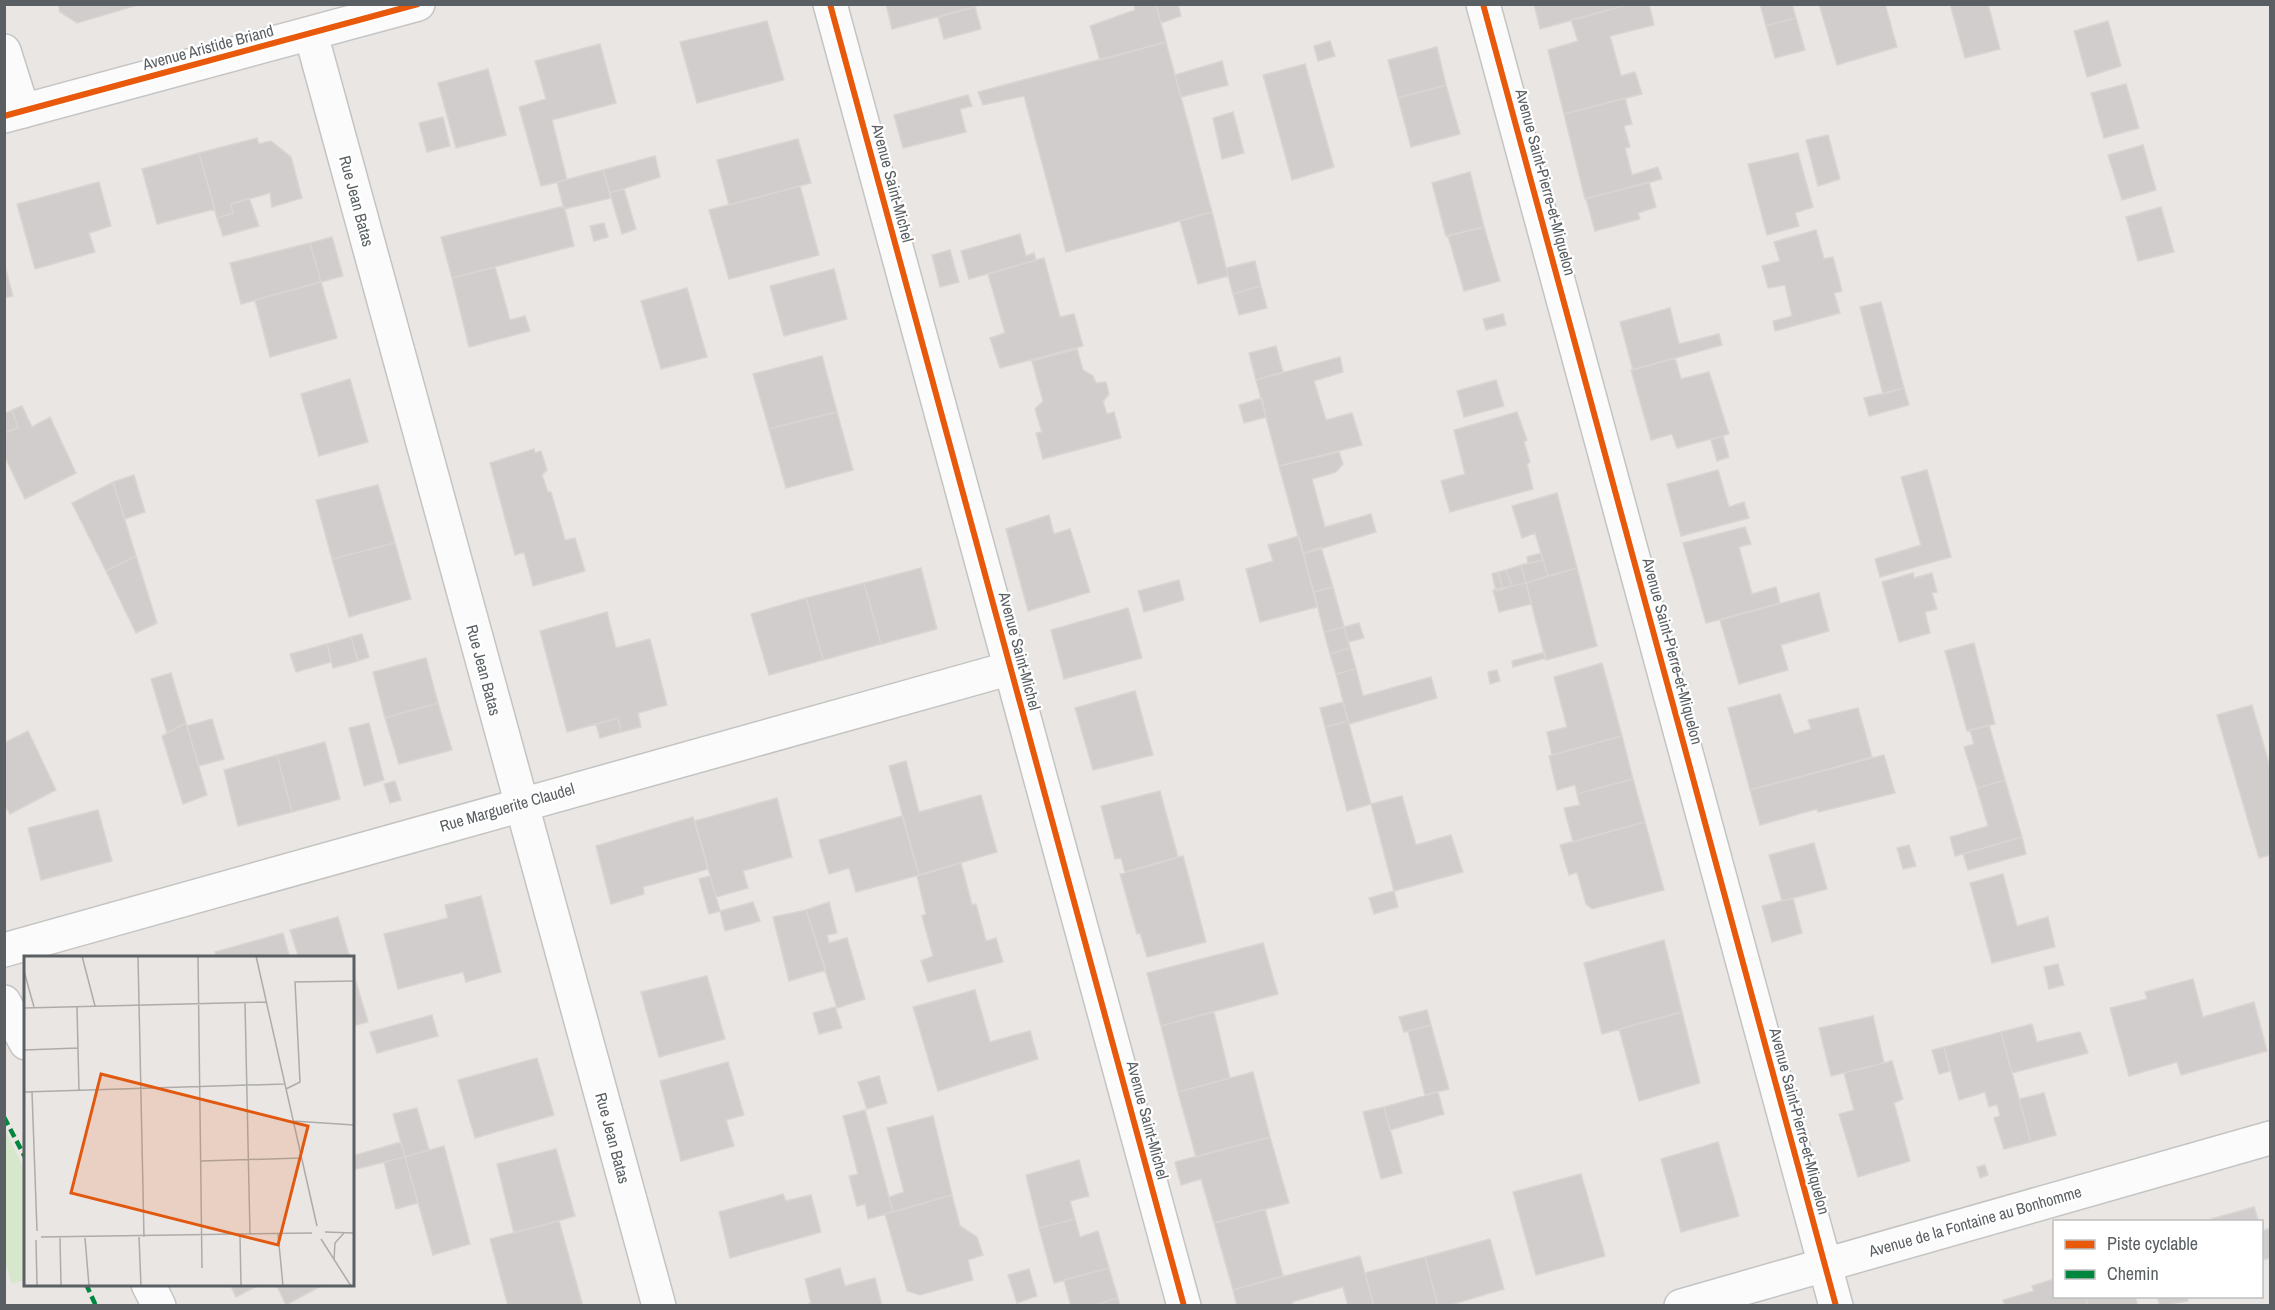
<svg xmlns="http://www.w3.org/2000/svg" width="2275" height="1310" viewBox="0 0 2275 1310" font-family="'Archivo Narrow',sans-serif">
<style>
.green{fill:#d6e7cc}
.building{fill:#d0cdcc;stroke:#dad5d2;stroke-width:1.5}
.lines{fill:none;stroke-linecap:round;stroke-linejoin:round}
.minor-casing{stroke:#c4c4c3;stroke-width:36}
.secondary-casing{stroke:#c5c5c5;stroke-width:36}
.minor{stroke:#fcfbfb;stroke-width:33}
.secondary{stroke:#fcfbfb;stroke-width:33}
.quiet{stroke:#00873e;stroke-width:4.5;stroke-dasharray:9 4.5;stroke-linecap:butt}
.cycleway-casing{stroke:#fff;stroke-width:10}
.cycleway{stroke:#e8590c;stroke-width:6}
.labels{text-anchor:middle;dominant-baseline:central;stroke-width:4.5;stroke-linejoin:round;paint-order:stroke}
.street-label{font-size:16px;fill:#595f62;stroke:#fff}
.inset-road{fill:none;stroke:#acacab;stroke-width:1.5}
.view{fill:#e15910;fill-opacity:0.15;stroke:#e15910;stroke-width:3}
.inset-edge{fill:none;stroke:#595f62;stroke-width:3}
</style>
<rect width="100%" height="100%" fill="#eae6e3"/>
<path class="green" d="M4,1128L25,1171V1280L12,1284L4,1258Z"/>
<path class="building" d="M58,4H141L77,23L60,12Z
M886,4H984L892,29Z
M1134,4H1156L1166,42L1100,60L1090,26L1135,10Z
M1156,4H1178L1181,16L1161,23Z
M1534,4H1630L1540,29Z
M1630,4H1649L1654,25L1610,36L1621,76L1635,72L1642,94L1564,114L1548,50L1578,41L1571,20Z
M1760,4H1792L1796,18L1766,26Z
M1819,4H1885L1897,47L1837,65Z
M1950,4H1988L2000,49L1965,58Z
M975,7L981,29L944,39L938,17Z
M1796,18L1805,50L1775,58L1766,26Z
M767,21L784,80L697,103L680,42Z
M2108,21L2121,66L2087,77L2074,31Z
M1330,41L1335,56L1318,61L1314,46Z
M1166,42L1212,212L1066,252L1024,96L983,105L978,92Z
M600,44L616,103L552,120L567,180L541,186L519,107L546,99L535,61Z
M1437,47L1446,85L1398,98L1388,60Z
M1222,61L1228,85L1181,97L1175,75Z
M1305,64L1334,167L1292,180L1263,75Z
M488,69L506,135L456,148L438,83Z
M2126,84L2139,128L2104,138L2091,93Z
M1446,85L1460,134L1411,147L1398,98Z
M968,95L972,106L960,109L966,132L903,148L894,115Z
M1625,98L1632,124L1624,126L1630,147L1625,148L1632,175L1658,167L1662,179L1585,199L1564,114Z
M1233,112L1244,153L1222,159L1213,118Z
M443,117L450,146L427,152L419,123Z
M1828,135L1840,179L1818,186L1806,140Z
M257,138L259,144L271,141L291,157L302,198L272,207L270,193L231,204L233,213L217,218L199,153Z
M798,139L811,183L729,205L717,160Z
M2143,145L2156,190L2122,200L2108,155Z
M199,153L215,209L157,224L142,169Z
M1798,153L1813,207L1795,213L1799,226L1767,235L1748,164Z
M655,156L660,177L610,193L603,170Z
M603,170L611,198L564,209L557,182Z
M1470,172L1484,227L1446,236L1432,183Z
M99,182L111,226L89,233L95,252L35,269L17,204Z
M1649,182L1656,207L1638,213L1640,219L1595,231L1586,199Z
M800,186L819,255L729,279L709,210Z
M624,189L636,229L622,234L610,193Z
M249,198L259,226L223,236L217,218L233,213L231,204Z
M564,206L574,246L452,278L441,237Z
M2161,207L2174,252L2138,261L2126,217Z
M1212,212L1228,276L1198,284L1180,221Z
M604,223L608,237L594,241L590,226Z
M1484,227L1500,281L1464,291L1448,236Z
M1816,230L1824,259L1833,257L1842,291L1834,293L1840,313L1775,331L1773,321L1792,316L1785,285L1768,288L1762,266L1780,261L1774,242Z
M1020,234L1026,256L1034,253L1036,260L969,279L961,251Z
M332,237L343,276L321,282L310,243Z
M310,243L321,282L241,304L230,263Z
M950,250L959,282L940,287L932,255Z
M1044,258L1060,317L1074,314L1083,346L1000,368L990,338L1005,333L988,274Z
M1255,261L1261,286L1233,294L1226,268Z
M4,263L13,296L4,298Z
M495,267L510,320L525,316L530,331L469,347L452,278Z
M834,269L847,319L784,336L770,286Z
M321,282L337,338L270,357L255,300Z
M1261,286L1267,308L1239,315L1233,294Z
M687,288L707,357L661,369L641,301Z
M1881,302L1904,388L1883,394L1860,307Z
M1670,308L1679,344L1719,334L1722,345L1633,370L1620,322Z
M1503,314L1506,325L1486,330L1483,319Z
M1276,346L1283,372L1256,380L1249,353Z
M1077,349L1083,370L1093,376L1096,383L1106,382L1109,394L1103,402L1107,414L1114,412L1121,438L1043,459L1036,433L1042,432L1035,409L1043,401L1032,361Z
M822,356L837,412L769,429L753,374Z
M1340,357L1343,372L1314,381L1326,420L1352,413L1362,445L1279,466L1256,380Z
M1675,358L1681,379L1709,372L1729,434L1677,448L1672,434L1651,440L1631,370Z
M350,379L368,442L319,456L301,394Z
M1496,380L1504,406L1464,417L1457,391Z
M1904,388L1909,405L1869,416L1864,398Z
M1262,398L1266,417L1244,423L1239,405Z
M22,406L32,427L50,417L76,473L25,499L4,455V433L18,428L12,410Z
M12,410L18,428L4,433V414Z
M837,412L853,470L786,488L769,429Z
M1517,412L1527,440L1524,442L1530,462L1527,464L1533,489L1450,512L1441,481L1465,474L1454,430Z
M1723,436L1729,457L1717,461L1711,440Z
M534,449L535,453L541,451L547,470L542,475L548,492H551L565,540L575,538L585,571L533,586L524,552L515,555L490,463Z
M1339,452L1343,464L1336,472L1312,479L1325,527L1371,514L1376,532L1303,554L1279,466Z
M1718,470L1729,507L1744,502L1749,518L1681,536L1667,484Z
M1927,470L1951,557L1880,577L1875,559L1921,545L1901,477Z
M134,475L145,512L125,519L113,482Z
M113,482L136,556L106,571L72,503Z
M378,485L395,543L332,559L316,500Z
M1557,493L1577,568L1548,576L1535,533L1522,538L1512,506Z
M1049,515L1054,534L1070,529L1090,592L1028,611L1006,529Z
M1745,527L1751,544L1739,547L1752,594L1776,587L1780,603L1706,623L1683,543Z
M1299,536L1317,607L1260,622L1246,569L1273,561L1268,545Z
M395,543L411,599L349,617L332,559Z
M1321,547L1333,587L1314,592L1303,554Z
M1541,553L1543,560L1528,564L1527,557Z
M136,556L157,623L136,633L106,571Z
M1543,560L1548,576L1526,583L1521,565Z
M1521,565L1526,583L1512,586L1506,570Z
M921,568L937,629L881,644L864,583Z
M1577,568L1597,646L1546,660L1526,583Z
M1506,570L1512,586L1503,589L1498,572Z
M1498,572L1503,589L1496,591L1492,574Z
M1913,573L1914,578L1932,573L1937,592L1932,593L1937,609L1925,612L1930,633L1899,642L1882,582Z
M1179,580L1184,600L1144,612L1138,591Z
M864,583L881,644L823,660L806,598Z
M1526,583L1531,604L1499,612L1493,590Z
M1333,587L1344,627L1324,632L1314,592Z
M1819,593L1829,631L1781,645L1788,670L1739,684L1720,620Z
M806,598L823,660L769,675L751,614Z
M1128,608L1142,658L1064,679L1051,630Z
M607,612L616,648L650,639L667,705L638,713L641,727L621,732L618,718L567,732L540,631Z
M1359,623L1364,638L1348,642L1344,627Z
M1344,627L1350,648L1330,654L1324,632Z
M362,634L369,657L358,661L351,637Z
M351,637L358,661L333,668L327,644Z
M1974,643L1995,724L1967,731L1945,651Z
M327,644L331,662L296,672L290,654Z
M1350,648L1356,669L1336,674L1330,654Z
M1545,652L1546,658L1513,667L1512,661Z
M426,658L438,703L385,718L373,672Z
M1602,663L1622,736L1552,755L1547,732L1567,727L1554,677Z
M1356,669L1363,696L1431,677L1437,698L1349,724L1336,674Z
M1497,670L1500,681L1490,684L1488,672Z
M171,673L186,723L167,733L151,679Z
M1135,691L1153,755L1093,770L1075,708Z
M1780,694L1794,734L1811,729L1808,720L1858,708L1872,757L1750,790L1728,708Z
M1343,702L1348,721L1325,727L1320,708Z
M438,703L452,750L399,764L385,718Z
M2252,705L2270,767V855L2259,858L2217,715Z
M618,718L621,732L600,738L596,724Z
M212,719L224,759L199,766L187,726Z
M1348,721L1371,804L1347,811L1325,727Z
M186,723L207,795L183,804L162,736Z
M369,723L384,780L364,786L349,728Z
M1989,725L2005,780L1977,788L1964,747L1974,744L1970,730Z
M28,731L56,790L10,814L4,804V743Z
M1622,736L1633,779L1577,794L1575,785L1557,790L1549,756Z
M325,742L340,799L292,812L277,755Z
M277,755L292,812L238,826L224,770Z
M1884,755L1895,793L1818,812L1817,809L1760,825L1750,790Z
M906,761L919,812L981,795L997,852L919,875L889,766Z
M1633,779L1645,822L1573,842L1564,808L1580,805L1577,794Z
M2005,780L2022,837L1955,856L1950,837L1988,826L1977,788Z
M395,781L401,800L390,803L384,784Z
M1160,791L1178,857L1125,872L1121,858L1115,859L1101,806Z
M1402,796L1416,845L1451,835L1463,872L1394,891L1371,804Z
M777,798L792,857L743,871L748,888L716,897L695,821Z
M98,810L112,861L41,880L28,828Z
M902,816L919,875L856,892L849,868L829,874L819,840Z
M693,817L708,869L643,887L644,894L611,904L596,846Z
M1645,822L1664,890L1592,909L1586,904L1577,872L1569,875L1560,845Z
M2022,837L2026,854L1968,870L1963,854Z
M1814,843L1827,889L1782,901L1769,855Z
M1909,845L1916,866L1903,869L1897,848Z
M1183,856L1206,942L1147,957L1140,933L1137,934L1120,874Z
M961,863L972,905L976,904L986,941L996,938L1003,962L928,982L921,961L933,956L922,916L926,914L917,876Z
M2003,874L2017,926L2048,917L2055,947L1992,963L1970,883Z
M710,876L720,911L709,914L699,879Z
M1394,891L1398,907L1374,914L1369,898Z
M481,896L501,972L466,982L463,972L398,989L384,934L448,918L445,905Z
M1793,898L1802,933L1772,942L1762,906Z
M753,902L760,921L725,931L720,911Z
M829,902L837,933L827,935L829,943L847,938L865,999L837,1008L806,910Z
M806,910L826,970L789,981L773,917Z
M338,917L350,958H299L290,930Z
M283,933L290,958H217L215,952Z
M1664,940L1682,1012L1602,1034L1584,963Z
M1263,943L1278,994L1161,1026L1147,973Z
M2058,964L2064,985L2049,989L2044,967Z
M352,968L368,1022L352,1026Z
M707,976L725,1039L659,1057L641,992Z
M2193,979L2203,1017L2254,1002L2267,1051L2181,1075L2177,1062L2129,1076L2110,1008L2147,999L2145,992Z
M975,990L990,1042L1030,1031L1038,1059L938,1091L913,1007Z
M835,1007L842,1028L819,1034L813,1013Z
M1427,1010L1431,1025L1404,1032L1399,1017Z
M1214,1012L1230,1078L1178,1092L1161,1026Z
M1682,1012L1700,1083L1639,1101L1619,1029Z
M432,1015L438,1036L377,1053L370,1032Z
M1873,1016L1884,1063L1831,1076L1819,1028Z
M2032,1024L2037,1042L2080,1032L2088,1053L2012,1073L2001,1032Z
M1431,1025L1449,1089L1425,1095L1408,1031Z
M2001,1032L2031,1142L2004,1149L1994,1118L2000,1116L1997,1104L1989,1107L1985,1092L1959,1100L1944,1047Z
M1944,1047L1950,1071L1939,1074L1932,1050Z
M537,1058L554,1115L475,1138L458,1080Z
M1892,1061L1903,1099L1894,1103L1910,1161L1858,1177L1839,1114L1854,1110L1844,1073Z
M728,1062L744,1115L726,1120L734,1146L681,1161L660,1081Z
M1253,1072L1270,1137L1196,1157L1178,1092Z
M879,1076L887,1103L867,1109L858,1082Z
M1438,1092L1444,1114L1390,1130L1384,1107Z
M2044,1093L2056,1135L2031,1142L2019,1099Z
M1384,1107L1402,1173L1381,1179L1363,1112Z
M417,1108L429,1150L405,1157L393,1114Z
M865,1110L893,1212L868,1219L865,1204L857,1206L849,1176L858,1174L843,1116Z
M933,1116L952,1195L893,1212L889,1197L904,1192L887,1128Z
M1270,1137L1289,1203L1214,1223L1201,1179L1181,1185L1175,1162Z
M401,1142L405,1157L352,1170V1156Z
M1718,1142L1739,1216L1681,1232L1661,1159Z
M444,1146L470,1244L433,1255L405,1157Z
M556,1149L575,1216L514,1233L497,1164Z
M405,1157L418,1203L396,1209L384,1162Z
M1079,1160L1089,1196L1070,1201L1075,1219L1039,1228L1026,1175Z
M1985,1165L1988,1175L1980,1178L1977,1167Z
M1581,1174L1605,1256L1536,1275L1513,1192Z
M783,1194L786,1201L811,1195L821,1232L730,1258L719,1212Z
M952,1195L960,1226L977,1237L983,1255L968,1260L973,1280L920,1295L907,1291L885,1214Z
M2254,1207L2259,1222H2212L2211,1219Z
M1265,1209L1283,1276L1233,1290L1214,1223Z
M1075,1219L1080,1237L1098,1231L1109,1268L1054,1283L1039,1228Z
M559,1221L583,1306H508L490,1239Z
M2270,1228V1261V1258L2262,1260V1231Z
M1490,1239L1504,1289L1447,1306H1438L1425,1257Z
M1360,1256L1374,1306H1348L1343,1287L1292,1302L1293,1306H1237L1233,1290Z
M1425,1257L1438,1306H1374L1365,1273Z
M840,1268L845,1286L875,1278L882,1306H803L811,1303L805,1279Z
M1109,1268L1118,1298L1091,1306H1071L1064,1280Z
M1029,1269L1037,1296L1017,1303L1008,1275Z
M2054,1279V1296H2085L2088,1306H2005L2003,1300L2034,1291L2032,1286Z
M230,1284H261L236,1297Z
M276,1284H322L323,1285L286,1305Z
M2085,1296H2135L2138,1306H2088Z
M2157,1296H2187L2188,1301L2160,1306Z
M1118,1298L1120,1306H1091Z"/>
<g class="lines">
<defs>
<path id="minor" d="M830,4L1184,1306
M1483,4L1836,1306
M311,34L659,1306
M4,51L23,111
M4,950L1011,668
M1681,1306L2270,1138"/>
<path id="secondary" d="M4,116L418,4
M4,1002L26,1043
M148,1284L159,1306"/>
</defs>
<use href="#minor" class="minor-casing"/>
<use href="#secondary" class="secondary-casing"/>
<use href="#minor" class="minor"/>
<use href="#secondary" class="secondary"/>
<path class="quiet" d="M4,1117L26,1159
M86,1284L96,1306"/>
<defs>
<path id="cycleway" d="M830,4L1184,1306
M1483,4L1836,1306
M4,116L418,4"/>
</defs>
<use href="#cycleway" class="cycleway-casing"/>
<use href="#cycleway" class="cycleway"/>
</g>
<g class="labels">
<g class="street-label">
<text transform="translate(208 47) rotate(-15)">Avenue Aristide Briand</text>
<text transform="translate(1546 182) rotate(75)">Avenue Saint-Pierre-et-Miquelon</text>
<text transform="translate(893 183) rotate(75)">Avenue Saint-Michel</text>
<text transform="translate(357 201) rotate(75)">Rue Jean Batas</text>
<text transform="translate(1020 651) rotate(75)">Avenue Saint-Michel</text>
<text transform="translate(1673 651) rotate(75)">Avenue Saint-Pierre-et-Miquelon</text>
<text transform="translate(484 670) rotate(75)">Rue Jean Batas</text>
<text transform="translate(507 807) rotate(-16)">Rue Marguerite Claudel</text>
<text transform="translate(1148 1120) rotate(75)">Avenue Saint-Michel</text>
<text transform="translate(1800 1121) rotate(75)">Avenue Saint-Pierre-et-Miquelon</text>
<text transform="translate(613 1138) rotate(75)">Rue Jean Batas</text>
<text transform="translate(1975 1221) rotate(-16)">Avenue de la Fontaine au Bonhomme</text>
</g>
</g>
<g transform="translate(24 956)">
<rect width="330" height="330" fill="#eae6e3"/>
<path class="inset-road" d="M58,0L71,50M114,0L120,281M174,0L178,312M232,0L293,270M0,15L10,51M221,47L226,279M53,51L55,135M0,52L242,46M0,94L54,92M262,133L276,126L271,26L330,25M0,136L260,128M8,136L13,275M269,165L330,169M177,205L277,202M301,276L330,277M254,278L259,330M216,279L217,330M17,281L288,277M115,281L117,330M36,282L37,330M61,282L65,330M297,283L327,330M12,284L13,330M310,303L311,287L320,277"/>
<path class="view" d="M77,118L284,170L254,289L47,237Z"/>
<rect width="330" height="330" class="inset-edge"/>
</g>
<rect width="2275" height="1310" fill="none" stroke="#595f62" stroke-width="12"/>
<rect x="2053" y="1220" width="210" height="78" fill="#ffffff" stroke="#bdbfc0" stroke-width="1.5"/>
<rect x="2065" y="1240" width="30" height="9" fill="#e8590c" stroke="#bdbfc0" stroke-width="1.5"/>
<text x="2107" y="1250" font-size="18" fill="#595f62">Piste cyclable</text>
<rect x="2065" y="1270" width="30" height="9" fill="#00873e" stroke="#bdbfc0" stroke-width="1.5"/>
<text x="2107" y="1280" font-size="18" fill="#595f62">Chemin</text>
</svg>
